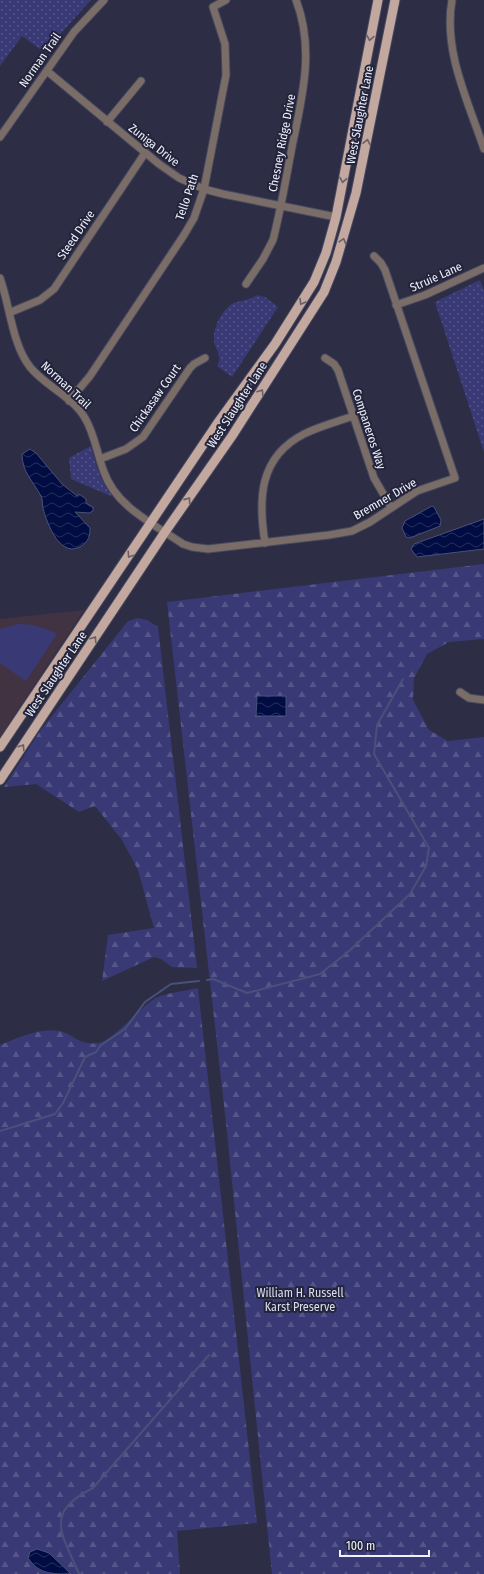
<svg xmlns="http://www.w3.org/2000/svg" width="484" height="1574" viewBox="0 0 484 1574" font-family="'Fira Sans Condensed',sans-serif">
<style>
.education{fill:#413341}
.grass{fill:url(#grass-dots)}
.forest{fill:url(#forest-firs)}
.garden{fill:#393975}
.water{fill:url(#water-waves);stroke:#48517a}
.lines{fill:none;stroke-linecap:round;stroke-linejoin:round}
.stream{stroke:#48517a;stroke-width:2}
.minor-casing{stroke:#48495f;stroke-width:9}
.major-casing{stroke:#48495f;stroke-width:11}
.minor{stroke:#7a6d68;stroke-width:7}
.major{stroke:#c3a89f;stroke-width:9}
.oneway{stroke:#6b5f67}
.labels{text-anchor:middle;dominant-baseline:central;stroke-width:4;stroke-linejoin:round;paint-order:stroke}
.street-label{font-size:12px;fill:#f0f1fe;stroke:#23243a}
.park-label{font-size:12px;fill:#dbdef1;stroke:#23243a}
</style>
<defs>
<pattern id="grass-dots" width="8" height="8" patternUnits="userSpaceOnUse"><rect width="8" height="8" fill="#393975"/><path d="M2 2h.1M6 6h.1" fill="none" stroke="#56568a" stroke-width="1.8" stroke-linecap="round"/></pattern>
<pattern id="forest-firs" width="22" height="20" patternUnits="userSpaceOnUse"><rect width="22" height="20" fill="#393975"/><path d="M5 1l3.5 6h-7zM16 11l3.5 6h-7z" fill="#56568a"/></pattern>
<pattern id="water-waves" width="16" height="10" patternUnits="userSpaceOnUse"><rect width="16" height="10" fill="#000c42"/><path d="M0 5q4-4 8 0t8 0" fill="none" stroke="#26305e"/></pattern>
</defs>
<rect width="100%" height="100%" fill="#2d2e45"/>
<path class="education" d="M84,610L0,737V619Z"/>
<path class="grass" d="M0,0H91L44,52L22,36L0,66Z
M480,280L484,291V452L435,302Z
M257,295L265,297L278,307L232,377L217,366C222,357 218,353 215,345C211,333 218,318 227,308C235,299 248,302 257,295Z
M91,446C96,465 100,482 113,497L71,479L69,458Z"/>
<path class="forest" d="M484,564V639L449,642L427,654L414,678L413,700L429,730L448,741L484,737V1574H272L226,1123L167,602Z
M138,618L147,620L158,627L197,968L172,967L161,959L154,957L102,981L108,935L154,928L138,870L122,840L95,806L79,812L36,784L4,787L40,731L128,621Z
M198,988L257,1523L177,1531L180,1574H0V1045C17,1038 41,1027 59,1031C74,1034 78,1046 99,1043C112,1041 140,1008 154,999C162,993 187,991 198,988Z"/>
<path class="garden" d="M18,624C33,624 43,627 57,634L26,681L0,663V629Z"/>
<path class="water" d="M30,449L36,453L62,484L77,496L79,494L86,499V503L93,507V511L89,513L75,512L90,528C90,535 89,540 83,545C61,561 47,524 43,508C42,504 43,500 41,496C33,481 22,472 22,454Z
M432,506L434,507L441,520L440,526L410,538L406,537L402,528L405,521Z
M484,519V549L417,557L411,549L414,544Z
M257,696H286V716H256Z
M37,1549L49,1553L71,1574C51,1574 39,1574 28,1558L30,1552Z"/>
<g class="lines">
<path class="stream" d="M207,980L213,979L247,993L320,974L348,952L410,894L426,866L429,848L374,754L377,725L403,679
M0,1131L55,1114L63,1103L85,1057L96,1052L101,1045L125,1029L145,1002L171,984L199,981
M79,1574C62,1533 43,1513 93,1488L209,1355"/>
<defs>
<path id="minor" d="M452,0C443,51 468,101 484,149
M47,71L159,164L179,178L204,189L223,194L336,217
M107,122L141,81
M0,137L74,32L104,0
M0,278C10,306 12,344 30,367C45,386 72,396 85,418C95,435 97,454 104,472C116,507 154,524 183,544L192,547L208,549L329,535L352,531L370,522L417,491L455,478L385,270L381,263L374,256
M246,284L263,259L273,240C281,209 286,178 292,147C302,98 315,49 296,0
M396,305L425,295L484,268
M11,312L40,300L54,289L145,153
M325,358L334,364L338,370L374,478L391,507
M69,401L90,376L184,235L194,218L204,189L226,75L225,44L213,7L226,0
M100,459L126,449L143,437L190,368L194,364L205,358
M265,543C258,499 259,457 304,434C320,426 337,422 353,416
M460,692L469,698L484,700"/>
<path id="major" d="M0,747L217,424L275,344L314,282L326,253L336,217L378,0
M0,780L165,532L232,436L324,292L336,262L356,193L395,0"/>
</defs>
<use href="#minor" class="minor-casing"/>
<use href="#major" class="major-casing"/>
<use href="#minor" class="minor"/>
<use href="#major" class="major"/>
</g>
<defs><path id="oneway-chevron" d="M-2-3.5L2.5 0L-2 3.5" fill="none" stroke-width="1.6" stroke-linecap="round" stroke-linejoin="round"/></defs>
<g class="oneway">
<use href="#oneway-chevron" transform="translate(370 38) rotate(101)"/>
<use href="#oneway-chevron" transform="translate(367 142) rotate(-78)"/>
<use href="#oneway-chevron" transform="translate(343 180) rotate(101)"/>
<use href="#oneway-chevron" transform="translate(343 241) rotate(-73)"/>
<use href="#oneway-chevron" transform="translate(302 302) rotate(121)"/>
<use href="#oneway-chevron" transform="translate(261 392) rotate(-57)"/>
<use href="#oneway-chevron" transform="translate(188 500) rotate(-55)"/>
<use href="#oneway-chevron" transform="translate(130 555) rotate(124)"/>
<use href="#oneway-chevron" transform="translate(94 639) rotate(-56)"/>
<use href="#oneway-chevron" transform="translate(22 747) rotate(-56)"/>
</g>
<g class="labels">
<g class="street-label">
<text transform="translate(40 60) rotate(-55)">Norman Trail</text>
<text transform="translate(360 115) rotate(-79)">West Slaughter Lane</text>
<text transform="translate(282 143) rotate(-79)">Chesney Ridge Drive</text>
<text transform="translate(154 145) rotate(38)">Zuniga Drive</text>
<text transform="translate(187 197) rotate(-71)">Tello Path</text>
<text transform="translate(76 235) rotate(-56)">Steed Drive</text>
<text transform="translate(436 277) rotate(-24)">Struie Lane</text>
<text transform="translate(66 385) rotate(43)">Norman Trail</text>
<text transform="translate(155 398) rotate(-55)">Chickasaw Court</text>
<text transform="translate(237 405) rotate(-57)">West Slaughter Lane</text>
<text transform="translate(369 429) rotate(72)">Companeros Way</text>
<text transform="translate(385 499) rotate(-30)">Bremner Drive</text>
<text transform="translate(56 674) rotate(-56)">West Slaughter Lane</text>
</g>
<g class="park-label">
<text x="300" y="1293">William H. Russell<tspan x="300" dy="14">Karst Preserve</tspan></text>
</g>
</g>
<path d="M340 1550v6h89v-6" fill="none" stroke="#f0f1fe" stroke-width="2"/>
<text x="346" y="1550" font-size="12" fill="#f0f1fe" stroke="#23243a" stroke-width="3" paint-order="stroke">100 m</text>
</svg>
